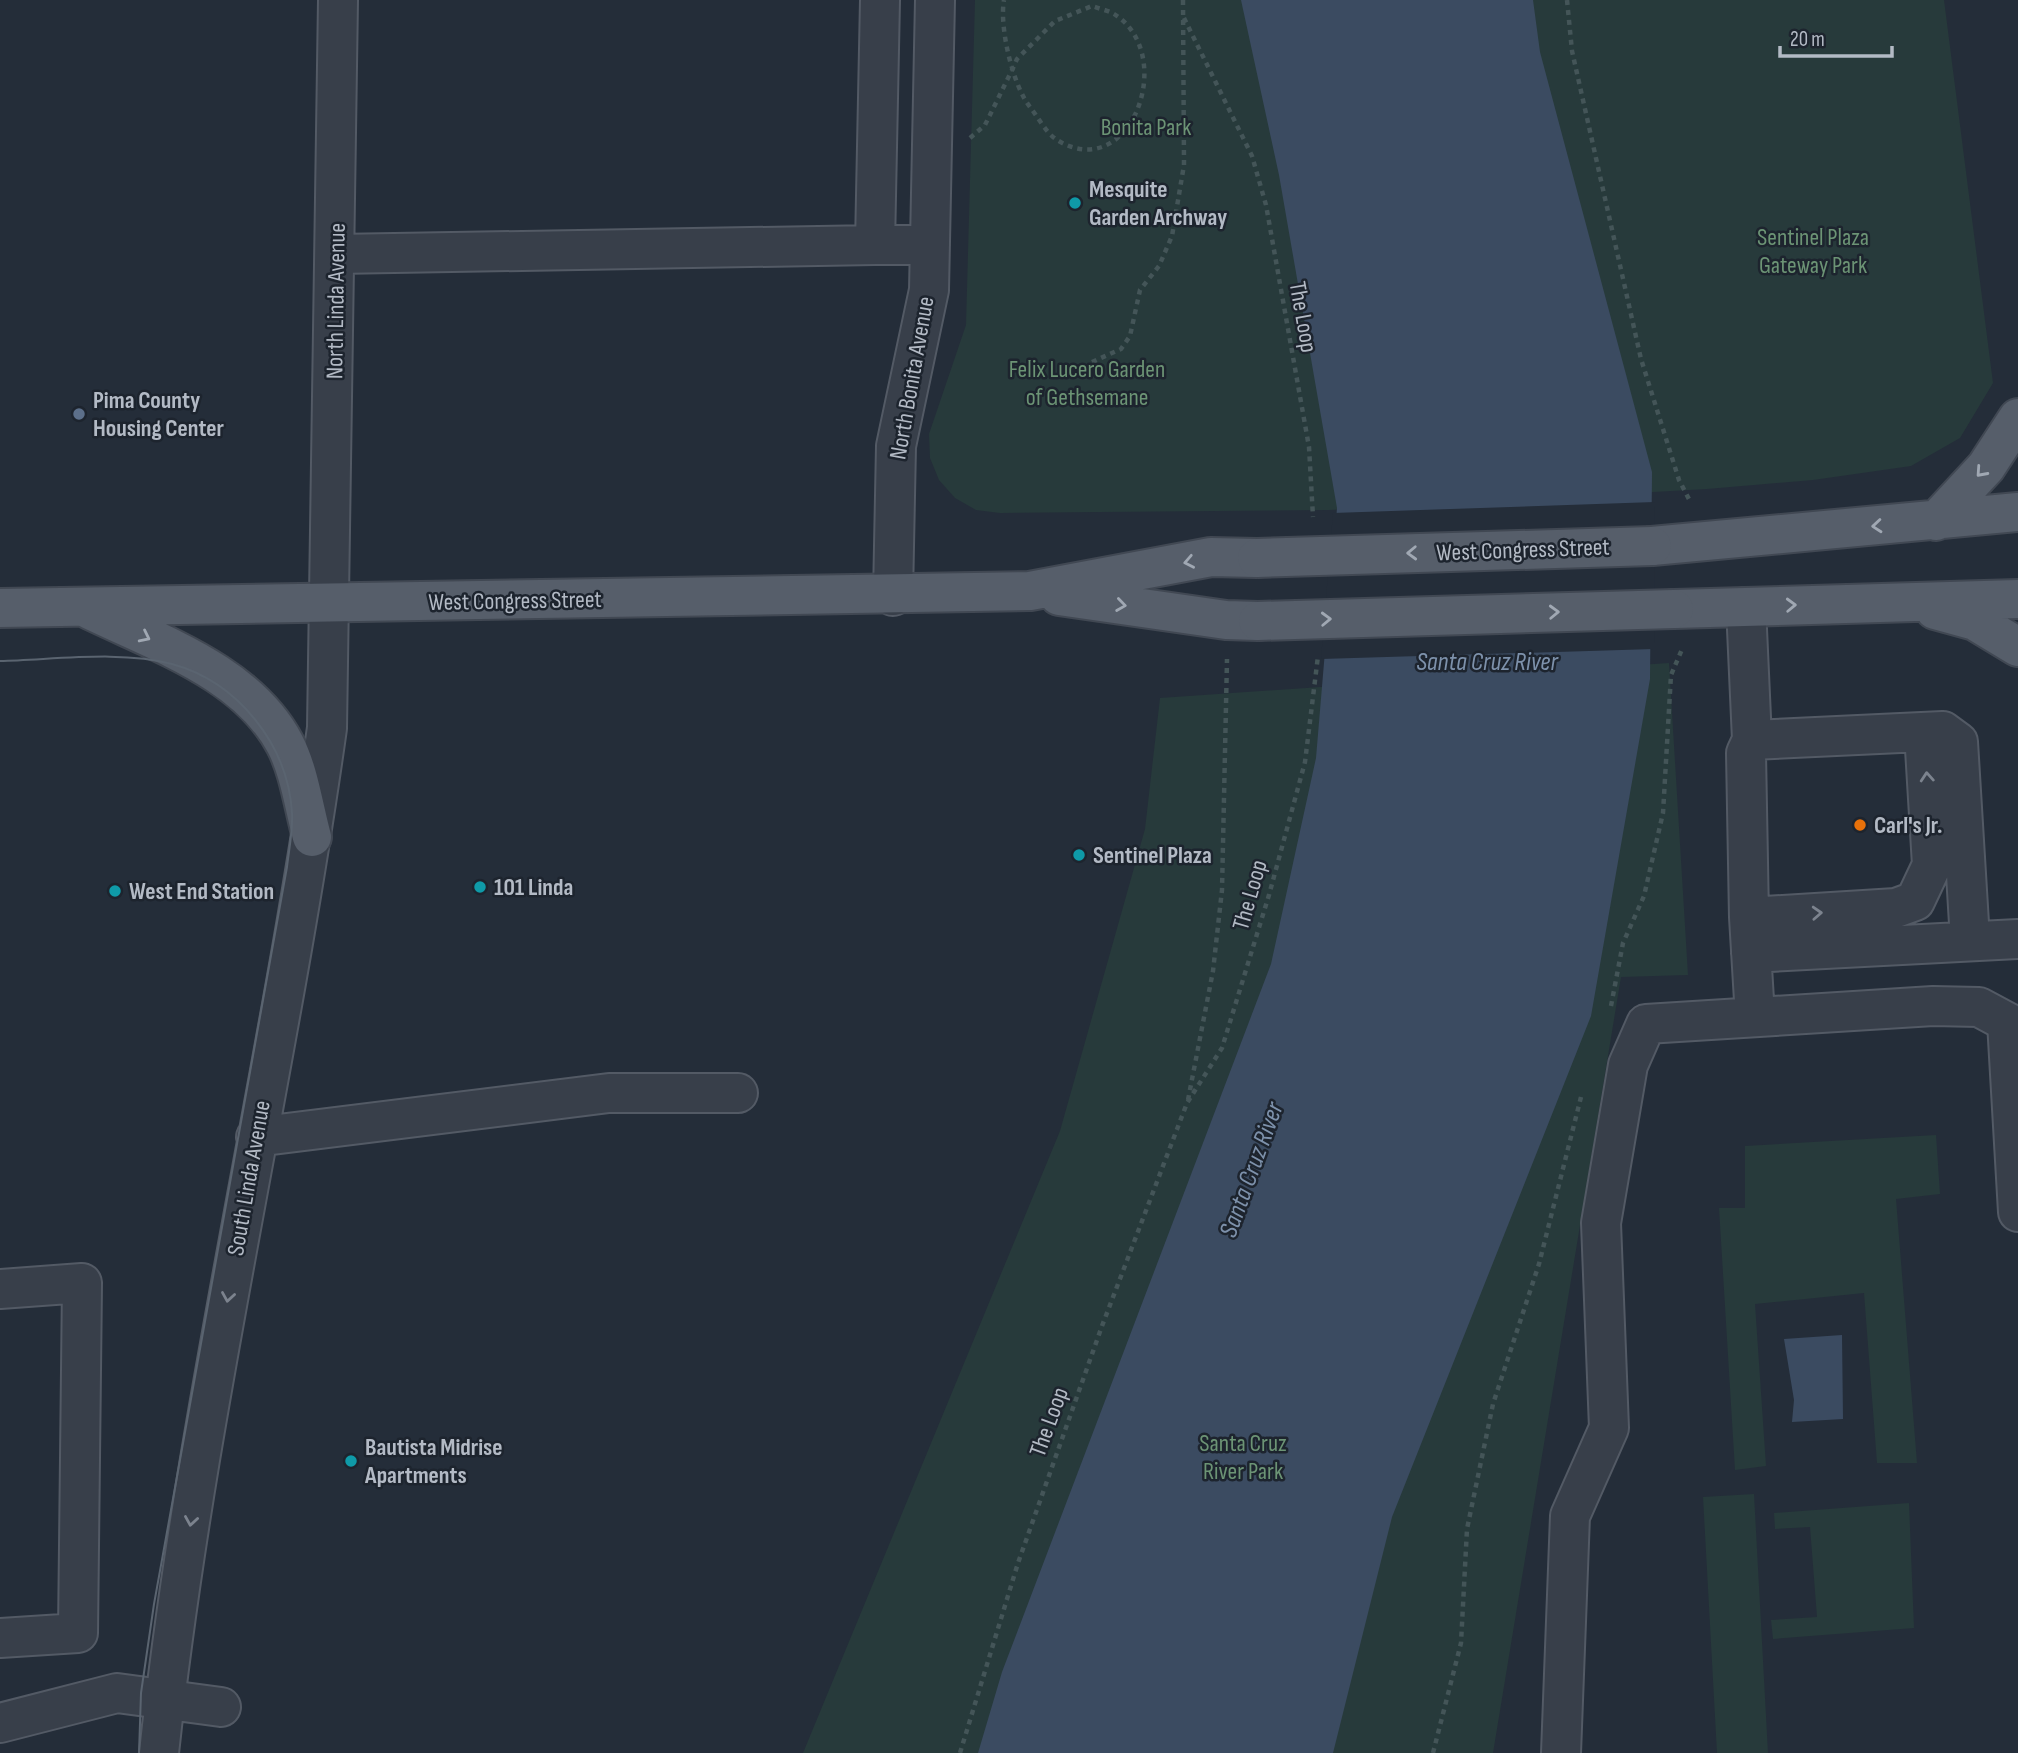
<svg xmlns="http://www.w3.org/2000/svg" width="2018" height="1753" viewBox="0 0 2018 1753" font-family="'Sofia Sans Condensed',sans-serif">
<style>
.green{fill:#273a3b}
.water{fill:#3b4b61}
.pier{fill:#242d39}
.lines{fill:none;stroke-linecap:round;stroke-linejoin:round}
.minor-casing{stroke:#535a65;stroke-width:42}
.major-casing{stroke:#414853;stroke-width:42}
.path{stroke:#445558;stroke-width:4.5;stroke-dasharray:5 5;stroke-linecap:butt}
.minor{stroke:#383f4a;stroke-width:38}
.major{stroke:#565e6a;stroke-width:38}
.tram{stroke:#5a6470;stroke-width:2}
.major-bridge-casing{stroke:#414853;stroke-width:42;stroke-linecap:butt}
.major-bridge{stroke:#565e6a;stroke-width:38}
.oneway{stroke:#a0a8b3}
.oneway2{stroke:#7c838e}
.culture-dot{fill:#0f9aa8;stroke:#1d242e;stroke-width:2.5}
.service-dot{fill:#5c6f8a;stroke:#1d242e;stroke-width:2.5}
.food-dot{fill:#e8710a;stroke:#1d242e;stroke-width:2.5}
.labels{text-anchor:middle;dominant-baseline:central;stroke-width:5;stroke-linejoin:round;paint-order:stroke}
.park-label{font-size:24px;fill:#6c9475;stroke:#1d242e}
.poi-label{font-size:24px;font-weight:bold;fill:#b3bac5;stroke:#1d242e;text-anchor:start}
.street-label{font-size:24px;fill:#b3bac5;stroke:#1d242e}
.water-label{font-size:26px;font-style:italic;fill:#7d91ab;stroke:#1d242e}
</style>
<rect width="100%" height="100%" fill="#242d39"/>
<path class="green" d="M975,0H1944L1993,383L1960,438L1911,466L1813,480L1707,489L1329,510L1000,513L976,510L955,498L939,480L930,458L929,434L966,325Z
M1669,663L1688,975L1621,977L1493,1753H803L1060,1131L1145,829L1160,698Z
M1936,1135L1940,1194L1896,1199L1917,1463H1877L1864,1293L1755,1304L1766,1466L1735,1470L1719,1208H1745V1146Z
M1754,1494L1768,1753H1717L1703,1497Z
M1909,1503L1914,1628L1773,1639L1771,1620L1817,1617L1810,1527L1775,1529L1774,1513Z"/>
<path class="water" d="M1241,0H1533L1540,52L1652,472L1650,679L1591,1016L1392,1517L1333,1753H978L1002,1672L1271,964L1316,758L1337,508L1279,175Z
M1842,1335L1843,1419L1792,1422L1794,1400L1784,1339Z"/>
<path class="pier" d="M1655,502L1654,649L1321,659L1333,513Z"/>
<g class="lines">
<defs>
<path id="minor" d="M880,0L875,245H930
M336,254L875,245
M893,596L896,446L929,290L935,0
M1746,607L1752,740L1746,753L1749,917L1755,1017
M1752,740L1943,731L1958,742L1970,940
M1749,917L1896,908L1915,901L1932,865L1924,732
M1751,953L2018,939
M256,1137L609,1093H738
M0,1289L82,1283L78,1633L0,1638
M0,1723L117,1693L221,1707
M159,1753C196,1408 279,1071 327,728L338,0
M1561,1753L1570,1516L1609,1428L1601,1223L1628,1065L1646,1024L1933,1006L1979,1007L2007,1022L2018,1212"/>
<path id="major" d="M1936,521L1986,467L2018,418
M1652,546L2018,512
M1059,596L1226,620L1258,621
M0,608L1030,591L1211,557L1257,558
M88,609C157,643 247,672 285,744C299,770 304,808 312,837
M1674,609L2018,599
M1935,610L1975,621L2018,647"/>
</defs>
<use href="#minor" class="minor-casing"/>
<use href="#major" class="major-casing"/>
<path class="path" d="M1567,0L1572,51L1641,359L1679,480L1691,503
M1184,18L1252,156L1266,205L1309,447L1313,517
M970,138L985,125L1013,68L1017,59L1055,21L1092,6C1100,9 1111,11 1117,16C1177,58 1130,185 1057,140C1046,133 1038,117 1030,107C1013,86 999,27 1004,0
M1092,362L1121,349L1130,336L1140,290L1159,266L1172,236L1184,165L1183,0
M1611,1006L1623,943L1644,896L1663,813L1671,675L1683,647
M1188,1100L1213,971L1222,890L1227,659
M960,1753L1018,1563L1102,1326L1187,1103L1222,1048L1269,895L1305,762L1318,656
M1433,1753L1461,1643L1467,1529L1493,1404L1539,1264L1581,1097"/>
<use href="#minor" class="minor"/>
<use href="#major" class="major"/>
<path class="tram" d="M0,661C52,660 121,650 172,664C238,682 288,745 292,813C293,831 289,849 287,867L154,1604L141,1693L139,1753"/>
<defs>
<path id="major-bridge" d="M1257,558L1652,546
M1258,621L1674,609"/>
</defs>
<use href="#major-bridge" class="major-bridge-casing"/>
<use href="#major-bridge" class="major-bridge"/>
</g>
<defs><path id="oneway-chevron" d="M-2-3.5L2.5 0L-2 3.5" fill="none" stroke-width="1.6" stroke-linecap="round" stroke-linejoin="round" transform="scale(1.75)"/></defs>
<g class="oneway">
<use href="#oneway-chevron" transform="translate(1981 472) rotate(132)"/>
<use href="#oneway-chevron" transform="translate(1877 526) rotate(175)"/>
<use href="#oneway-chevron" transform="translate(1412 553) rotate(178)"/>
<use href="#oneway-chevron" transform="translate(1189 562) rotate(169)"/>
<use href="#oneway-chevron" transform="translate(1121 605) rotate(8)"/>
<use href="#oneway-chevron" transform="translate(1791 605) rotate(-2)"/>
<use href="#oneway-chevron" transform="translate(1554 612) rotate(-2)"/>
<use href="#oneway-chevron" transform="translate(1326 619) rotate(-2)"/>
<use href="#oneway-chevron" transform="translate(145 637) rotate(26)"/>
</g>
<g class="oneway2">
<use href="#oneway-chevron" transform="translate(1927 777) rotate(-94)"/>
<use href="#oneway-chevron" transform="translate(1817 913) rotate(-3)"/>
<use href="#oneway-chevron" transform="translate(228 1297) rotate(99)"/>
<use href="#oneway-chevron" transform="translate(191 1521) rotate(99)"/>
</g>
<g class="culture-dot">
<circle cx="1075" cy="203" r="7"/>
<circle cx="1079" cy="855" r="7"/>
<circle cx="480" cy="887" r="7"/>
<circle cx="115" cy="891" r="7"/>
<circle cx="351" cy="1461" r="7"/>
</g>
<circle class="service-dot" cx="79" cy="414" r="7"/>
<circle class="food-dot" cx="1860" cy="825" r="7"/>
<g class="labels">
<g class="park-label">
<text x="1146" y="127">Bonita Park</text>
<text x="1813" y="237">Sentinel Plaza<tspan x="1813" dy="28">Gateway Park</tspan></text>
<text x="1087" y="369">Felix Lucero Garden<tspan x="1087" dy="28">of Gethsemane</tspan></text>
<text x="1243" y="1443">Santa Cruz<tspan x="1243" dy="28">River Park</tspan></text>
</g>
<g class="poi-label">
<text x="1089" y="189">Mesquite<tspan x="1089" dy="28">Garden Archway</tspan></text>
<text x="93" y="400">Pima County<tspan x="93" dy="28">Housing Center</tspan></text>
<text x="1874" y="825">Carl's Jr.</text>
<text x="1093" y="855">Sentinel Plaza</text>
<text x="494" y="887">101 Linda</text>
<text x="129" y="891">West End Station</text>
<text x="365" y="1447">Bautista Midrise<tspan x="365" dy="28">Apartments</tspan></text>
</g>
<g class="street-label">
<text transform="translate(336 301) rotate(-89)">North Linda Avenue</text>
<text transform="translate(1303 317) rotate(80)">The Loop</text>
<text transform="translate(912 378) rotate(-80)">North Bonita Avenue</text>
<text transform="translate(1523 550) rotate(-2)">West Congress Street</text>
<text transform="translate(515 601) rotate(-1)">West Congress Street</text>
<text transform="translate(1250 895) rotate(-74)">The Loop</text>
<text transform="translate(249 1178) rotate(-80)">South Linda Avenue</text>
<text transform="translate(1049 1422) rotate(-70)">The Loop</text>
</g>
<g class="water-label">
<text x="1487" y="662">Santa Cruz River</text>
<text transform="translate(1252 1170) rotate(-70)">Santa Cruz River</text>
</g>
</g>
<path d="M1780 46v10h112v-10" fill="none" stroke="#b3bac5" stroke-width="3.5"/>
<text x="1790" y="46" font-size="21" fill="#b3bac5" stroke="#1d242e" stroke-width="5" paint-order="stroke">20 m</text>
</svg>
